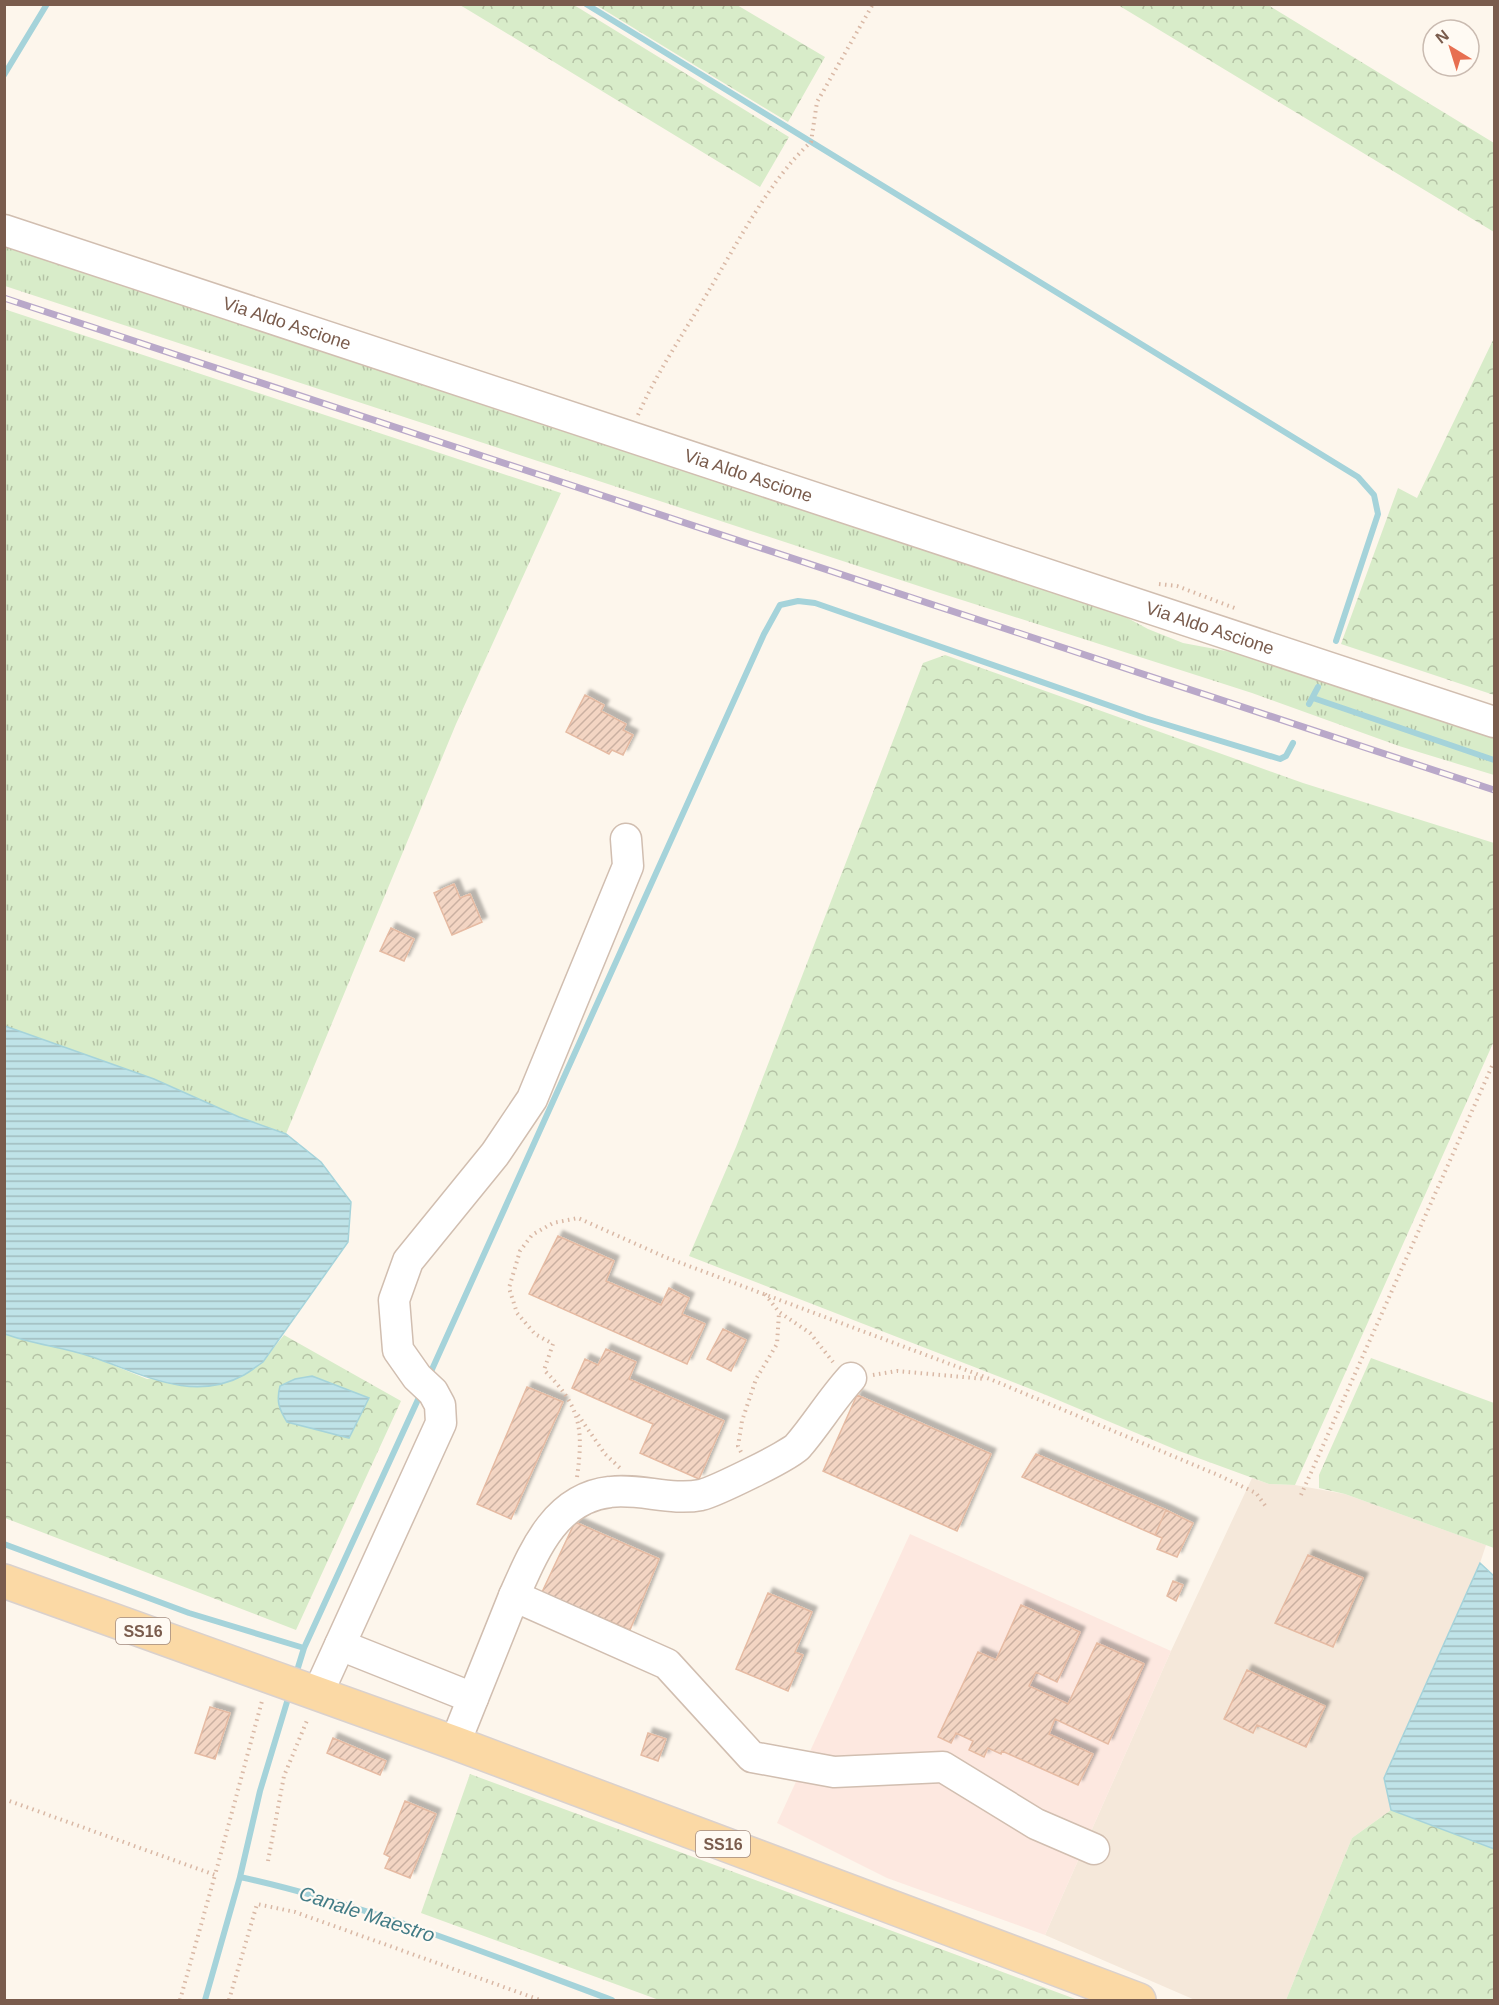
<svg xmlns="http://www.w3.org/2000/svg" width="1499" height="2005" viewBox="0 0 1499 2005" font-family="Helvetica,sans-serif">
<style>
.residential{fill:#f5e8da}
.commercial{fill:#fde8e0}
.grass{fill:url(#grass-tufts)}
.forest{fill:url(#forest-crowns)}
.water{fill:url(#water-rules);stroke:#a5d3da;stroke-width:1.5}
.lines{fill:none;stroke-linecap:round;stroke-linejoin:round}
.stream{stroke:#a5d3da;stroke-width:6}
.building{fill:url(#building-hatch);stroke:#e6bba3;stroke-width:1.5;filter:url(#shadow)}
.minor-casing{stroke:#d1beb0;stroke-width:33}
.major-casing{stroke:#dad1cd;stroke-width:36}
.path{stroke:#d9b8a5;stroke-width:4;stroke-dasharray:1.5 4.5;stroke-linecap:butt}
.minor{stroke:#fff;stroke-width:30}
.major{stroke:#fbd9a5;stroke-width:33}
.rail-casing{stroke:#b9a8c9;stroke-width:7}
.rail{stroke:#fffaf3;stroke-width:4.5;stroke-dasharray:14;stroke-linecap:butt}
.labels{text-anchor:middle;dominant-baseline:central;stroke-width:4.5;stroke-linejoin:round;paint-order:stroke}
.shield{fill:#fffaf3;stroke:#a28b7f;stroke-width:1.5}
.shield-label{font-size:16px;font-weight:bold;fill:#7a5c4d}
.street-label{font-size:18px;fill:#7a5c4d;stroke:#fffaf3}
.water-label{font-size:20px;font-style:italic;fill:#437c86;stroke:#fffaf3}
</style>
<defs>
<pattern id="grass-tufts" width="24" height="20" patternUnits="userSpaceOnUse" patternTransform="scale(1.5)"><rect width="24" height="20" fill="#d8ecc9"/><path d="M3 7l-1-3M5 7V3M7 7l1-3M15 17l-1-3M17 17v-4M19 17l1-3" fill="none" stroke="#b4c2a5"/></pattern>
<pattern id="forest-crowns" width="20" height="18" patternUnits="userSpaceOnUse" patternTransform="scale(1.5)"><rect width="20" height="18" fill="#d8ecc9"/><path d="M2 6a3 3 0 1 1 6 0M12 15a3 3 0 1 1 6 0" fill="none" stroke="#b4c2a5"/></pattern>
<pattern id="water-rules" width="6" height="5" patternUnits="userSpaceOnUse" patternTransform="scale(1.5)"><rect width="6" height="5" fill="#bfe3e8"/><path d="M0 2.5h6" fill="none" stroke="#a0bbbe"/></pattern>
<pattern id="building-hatch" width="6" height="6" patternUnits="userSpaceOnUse" patternTransform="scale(1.5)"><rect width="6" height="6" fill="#f3d5c3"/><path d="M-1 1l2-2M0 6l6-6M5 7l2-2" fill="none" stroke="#cab0a1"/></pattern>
<filter id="shadow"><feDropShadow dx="5" dy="-5" stdDeviation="1.5" flood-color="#0004"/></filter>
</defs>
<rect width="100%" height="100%" fill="#fdf6ec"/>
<path class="residential" d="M1252,1478L1269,1484L1295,1485L1345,1494L1486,1545L1480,1563L1384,1778L1391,1810L1352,1838L1286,2000H1195L1045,1935L1171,1651Z"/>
<path class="commercial" d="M910,1534L1171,1651L1045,1935L887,1878L777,1823Z"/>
<path class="grass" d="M5,243L1109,608L1148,629L1183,643L1258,657L1494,735V775L1399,746L1252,693L937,592L5,286Z
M4,309L561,493L456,724L286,1134L239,1117L154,1079L5,1026Z"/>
<path class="forest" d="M460,5H574L789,137L760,187Z
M596,5H737L825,57L788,122Z
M1118,5H1268L1494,143V232Z
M1494,338V695L1341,644L1398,488L1417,498Z
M945,655L1303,783L1494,843V1041L1295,1485L1269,1484L1179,1451L1046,1395L689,1256L736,1147L923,663Z
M4,1334L88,1355L147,1379L255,1367L263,1361L284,1335L401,1401L296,1630L5,1518Z
M1371,1358L1494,1403V1548L1345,1494L1319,1488V1475Z
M470,1774L1078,2000H659L421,1913Z
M1391,1810L1494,1849V2000H1286L1352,1838Z"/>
<path class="water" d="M5,1026L154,1079L239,1117L286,1134L321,1162L351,1202L348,1242L263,1362C257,1366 251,1371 244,1375C191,1404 139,1372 89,1356C62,1347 32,1344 5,1334Z
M312,1376L369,1398L349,1438L287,1422C279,1409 276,1401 280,1386L295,1379Z
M1480,1563L1494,1576V1849L1391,1810L1384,1778Z"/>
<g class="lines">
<path class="stream" d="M586,4L1358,477L1374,495L1378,514L1336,641
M4,75L47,4
M1313,698L1494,760
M1309,704L1318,687
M429,1376L764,634L780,605L798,601L815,603L1145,718L1280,759L1286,756L1293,743
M4,1544L189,1613L304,1648
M296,1674L304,1648L421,1393
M240,1877L260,1791L290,1692
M205,2000L240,1877C368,1905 490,1955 612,2000"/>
</g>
<path class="building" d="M585,695L604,705L601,711L626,724L623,730L633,735L623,755L612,750L609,754L566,732Z
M454,884L460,898L470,894L482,922L452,935L434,893Z
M391,928L414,939L404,961L380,951Z
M558,1236L614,1261L606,1281L661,1305L669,1288L689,1298L682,1314L705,1324L687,1364L529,1294Z
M723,1329L746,1340L731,1371L707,1359Z
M606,1349L636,1362L629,1379L724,1421L699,1479L640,1453L653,1424L572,1388L585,1359L598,1365Z
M527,1387L563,1402L511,1519L477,1504Z
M857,1395L991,1454L957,1531L823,1471Z
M1036,1454L1166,1510L1155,1535L1022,1477Z
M1166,1510L1193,1523L1177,1557L1157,1549L1162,1538L1155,1535Z
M575,1522L659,1559L630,1630L542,1592Z
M1308,1555L1363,1578L1333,1647L1275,1623Z
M1173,1581L1183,1585L1176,1601L1167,1596Z
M768,1593L812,1612L795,1652L803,1655L788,1691L736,1669Z
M1021,1605L1080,1632L1057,1682L1036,1672L1029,1686L1068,1704L1097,1643L1144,1664L1108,1744L1055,1719L1049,1734L1093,1754L1078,1785L1002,1751L1001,1754L988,1748L984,1757L969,1750L973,1741L956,1733L951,1743L938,1737L978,1652L996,1660Z
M1247,1670L1325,1706L1306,1747L1257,1725L1253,1733L1224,1719Z
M210,1707L230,1713L215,1759L195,1753Z
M648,1733L666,1739L658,1761L641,1755Z
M333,1738L386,1761L380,1775L327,1753Z
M405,1801L436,1814L410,1878L385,1868L390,1857L384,1854Z"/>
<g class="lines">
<defs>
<g id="minor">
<path id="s1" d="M4,230L1494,722"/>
<path d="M514,1596C534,1551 555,1498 610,1492C639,1488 671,1501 701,1495C714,1492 791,1455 798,1446C817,1424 831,1400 851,1378"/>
<path d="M340,1645L473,1698"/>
<path d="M318,1693L441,1423L440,1405L433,1392L417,1377L398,1350L394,1300L408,1261L495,1154L532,1099L628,866L626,839"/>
<path d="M455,1743L514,1596L667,1664L752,1757L834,1772L943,1767L1036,1824L1094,1849"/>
</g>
<path id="major" d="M4,1581L455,1743L1139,2000"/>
</defs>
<use href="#minor" class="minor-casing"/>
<use href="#major" class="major-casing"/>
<path class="path" d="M638,415C657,372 684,333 708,292C737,244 770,179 811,142L817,102L873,4
M1159,584L1177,586L1237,609
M765,1294L779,1312L810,1333L833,1362
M873,1375L897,1371L985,1379
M578,1415L605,1454L620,1468
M741,1452L738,1446L742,1421L756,1379L777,1344L779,1313
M577,1477C584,1427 580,1406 544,1370L553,1344L535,1334L517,1313L509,1288L520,1251L532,1235L553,1223L578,1218L665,1257L990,1379L1218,1475L1256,1493L1267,1508
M1301,1495L1492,1066
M4,1799L215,1875L262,1701
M268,1861L284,1776L308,1718
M180,2000L215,1875
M229,2000L257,1904L295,1912L540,2000"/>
<use href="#minor" class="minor"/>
<use href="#major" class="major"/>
<defs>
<path id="rail" d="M4,298L1494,790"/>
</defs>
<use href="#rail" class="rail-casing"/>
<use href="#rail" class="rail"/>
</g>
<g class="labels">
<g class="shield">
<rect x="116" y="1618" width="54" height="26" rx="4.5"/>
<rect x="696" y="1831" width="54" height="26" rx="4.5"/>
</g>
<g class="shield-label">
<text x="143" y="1631">SS16</text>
<text x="723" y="1844">SS16</text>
</g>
<g class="street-label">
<text stroke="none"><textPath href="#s1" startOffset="298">Via Aldo Ascione</textPath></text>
<text stroke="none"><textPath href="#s1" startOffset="784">Via Aldo Ascione</textPath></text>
<text stroke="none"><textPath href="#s1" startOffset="1270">Via Aldo Ascione</textPath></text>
</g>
<g class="water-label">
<text transform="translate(367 1914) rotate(18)">Canale Maestro</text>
</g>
</g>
<rect width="1499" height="2005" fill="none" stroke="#7a5c4d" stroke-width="12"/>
<g transform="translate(1451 48) rotate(322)"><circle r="28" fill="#fffaf3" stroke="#cabbb1" stroke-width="1.5"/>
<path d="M0-4.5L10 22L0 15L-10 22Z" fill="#e76f51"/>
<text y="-9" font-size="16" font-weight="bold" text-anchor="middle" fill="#7a5c4d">N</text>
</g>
</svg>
